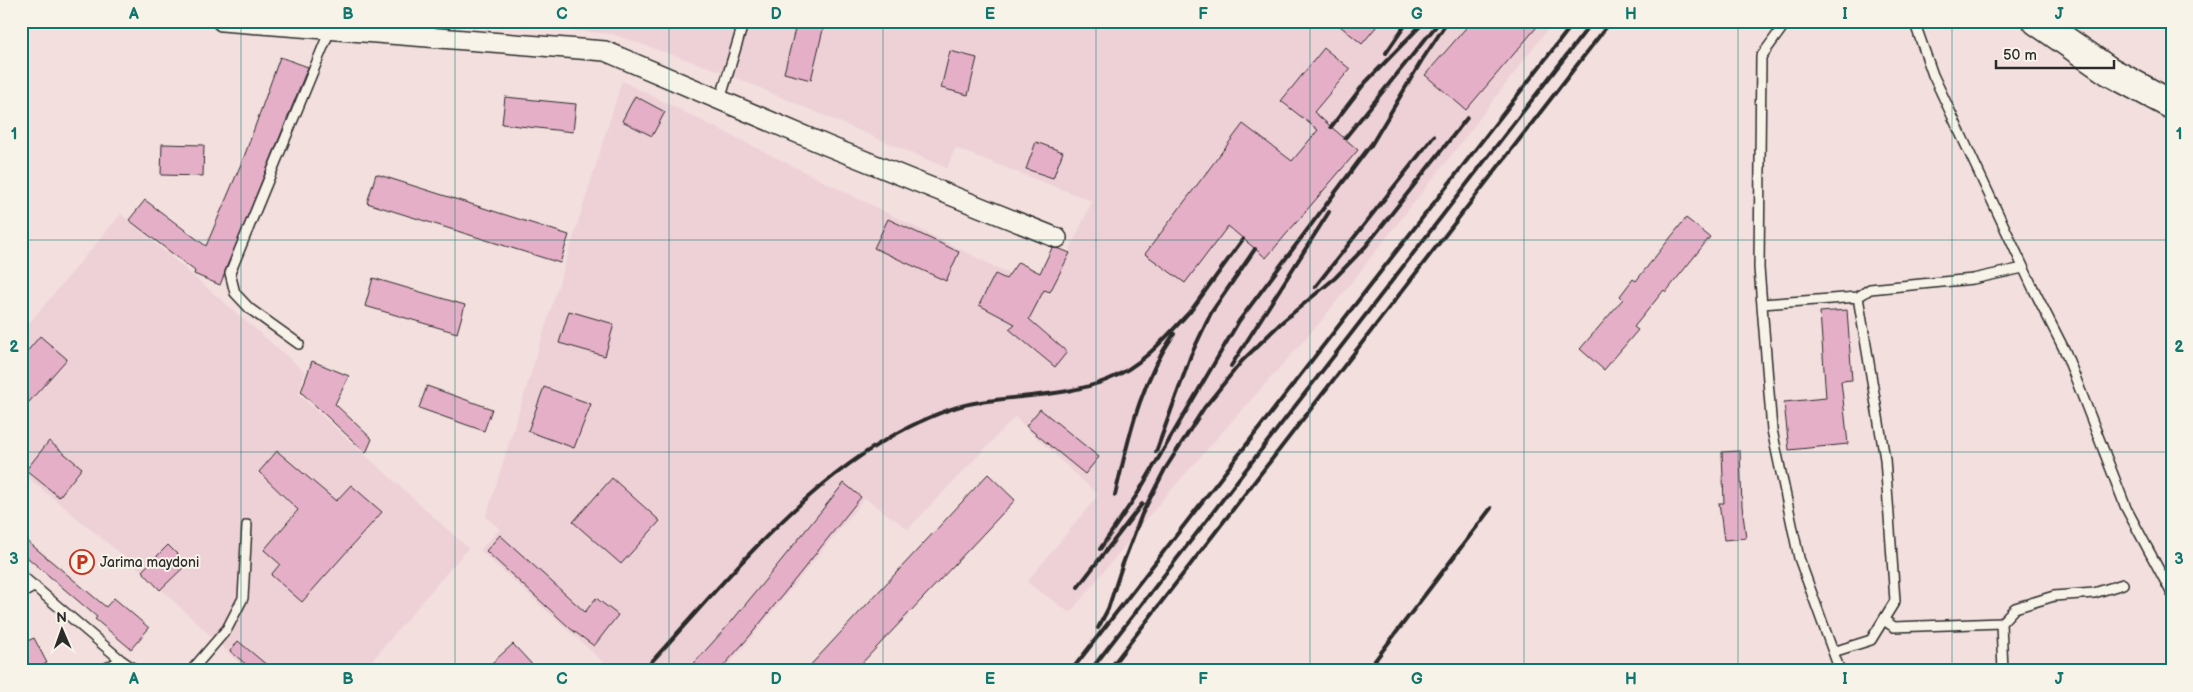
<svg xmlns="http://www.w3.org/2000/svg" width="2193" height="692" viewBox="0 0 2193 692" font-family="'Balsamiq Sans',sans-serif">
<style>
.built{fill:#eed1d7}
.building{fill:#e5afc7;stroke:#2b2b2b}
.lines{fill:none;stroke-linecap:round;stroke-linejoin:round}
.service-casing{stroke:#2b2b2b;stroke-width:12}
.minor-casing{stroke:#2b2b2b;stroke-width:22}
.trunk-casing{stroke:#2b2b2b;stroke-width:31}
.service{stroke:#f7f3e8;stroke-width:9}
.minor{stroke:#f7f3e8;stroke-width:19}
.trunk{stroke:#f7f3e8;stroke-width:28}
.rail{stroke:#2b2b2b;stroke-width:4}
.grid{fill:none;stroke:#0f766e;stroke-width:1;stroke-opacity:0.55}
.labels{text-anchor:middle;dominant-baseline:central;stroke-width:4;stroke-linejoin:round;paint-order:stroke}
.poi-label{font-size:14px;fill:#2b2b2b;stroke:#f7f3e8;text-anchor:start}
.neatline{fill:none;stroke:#0f766e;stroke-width:2}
.grid-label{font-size:16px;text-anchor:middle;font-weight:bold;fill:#0f766e}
</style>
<rect width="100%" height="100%" fill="#f2dfde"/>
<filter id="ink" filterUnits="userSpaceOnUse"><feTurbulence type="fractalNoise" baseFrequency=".02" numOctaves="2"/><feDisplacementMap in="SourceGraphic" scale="10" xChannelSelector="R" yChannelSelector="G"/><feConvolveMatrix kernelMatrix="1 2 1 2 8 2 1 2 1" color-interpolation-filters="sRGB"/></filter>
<g filter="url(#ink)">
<path class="built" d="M470,21H1554L1460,144L1321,321L1163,499L1070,613L1027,582L1098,495L1015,417L908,529L865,498L724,671H613L480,550L500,529L486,517L622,81L1050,294L1092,201L955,148L947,168L720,71L612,34Z
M121,214L304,371L299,395L468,548L363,671H248L143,572L21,472V333Z"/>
<path class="building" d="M797,21H825L811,80L784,73Z
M1334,21H1381L1362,44Z
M1472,21H1542L1466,110L1425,75Z
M1324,48L1350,69L1314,112L1358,150L1266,258L1228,226L1185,283L1145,254L1243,124L1292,161L1318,130L1281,101Z
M950,51L977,58L968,95L941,88Z
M280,57L308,67L220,285L194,274L195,271L129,220L145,200L206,246L244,157Z
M635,96L665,112L652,136L622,121Z
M505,97L576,104L573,132L502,124Z
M1036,142L1063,152L1053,178L1026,169Z
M162,144L204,145L203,176L161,175Z
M376,174L569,235L560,263L367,203Z
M1686,218L1710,237L1666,292L1664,290L1634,327L1638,330L1604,370L1580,349L1623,299L1620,296L1633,279L1636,281Z
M888,219L959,252L946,281L874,248Z
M1052,248L1060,249L1070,253L1050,292L1044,290L1029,319L1067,352L1055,367L1009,329L1015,324L979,305L995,274L1006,279L1018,262L1040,273Z
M373,278L465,305L457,333L365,306Z
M1847,310L1852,380L1841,381L1848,444L1789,450L1784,402L1826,398L1820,312Z
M569,311L614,324L605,356L559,343Z
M40,336L67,359L21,411V359Z
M312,361L349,376L335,404L372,439L366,453L301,392Z
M427,386L492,409L484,431L419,408Z
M544,387L591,404L574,448L528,431Z
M1040,409L1099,457L1085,474L1026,426Z
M49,441L82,468L59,497L26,470Z
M277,451L336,501L351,485L382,512L302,602L271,575L280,564L264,550L298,510L259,472Z
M1740,451L1742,506L1746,538L1724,540L1719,503H1724L1722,452Z
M988,474L1015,500L862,663L871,671H805Z
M612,478L660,521L621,564L573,522Z
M844,483L861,497L749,637L719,671H687L732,621Z
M500,535L585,612L596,598L618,615L594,646L571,629L486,551Z
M21,536L106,607L114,598L149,628L131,649L95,619L97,617L21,552Z
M168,545L187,564L160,590L142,571Z
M34,638L47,663L32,671H21V644Z
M238,641L274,671H254L230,651Z
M513,644L538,671H483Z"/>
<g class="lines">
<defs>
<path id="service" d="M1787,21L1761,57L1759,268L1772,430L1799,558L1840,671
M1914,21L1933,75L2033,288L2065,351L2126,508L2172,594
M720,100L744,21
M1762,304L1858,297L1870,289L1973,279L2023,268
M299,344L250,309L235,293L230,273L330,30
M21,575L121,660L137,671
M21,594L35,586
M1884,620L1894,627L2001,623L2015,608L2054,596L2094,593L2123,584
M2001,623L2003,671
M1833,652L1871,640L1895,601L1885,459L1858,297
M101,671L121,660
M191,671L227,629L243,598L247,525"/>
<path id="minor" d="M222,21L605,51L828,146L1057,238"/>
<path id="trunk" d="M2037,21L2109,71L2172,105"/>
</defs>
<use href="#service" class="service-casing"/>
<use href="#minor" class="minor-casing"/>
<use href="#trunk" class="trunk-casing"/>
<use href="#service" class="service"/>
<use href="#minor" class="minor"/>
<use href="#trunk" class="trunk"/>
<path class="rail" d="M1386,53L1408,21
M1331,127L1364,84L1425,21
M1345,138L1440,21
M1370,147L1422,60L1448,21
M1315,287L1434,136
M1190,312L1243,239
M1231,366L1329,212
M1156,452L1191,355L1211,313L1255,249
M1115,495C1129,438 1139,384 1174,334
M1100,549L1138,493L1239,321L1373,142
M1078,587L1142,504
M1098,628L1108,609L1122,566L1142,514L1165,469L1204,408L1242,361L1282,322L1335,278L1366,246L1467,118
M645,669C723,584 805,479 909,427C931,416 956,405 980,402C1023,395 1067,396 1107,380C1143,366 1168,335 1193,308
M1071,671L1575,21
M1090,671L1593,21
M1108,671L1611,21
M1367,671L1491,508"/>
</g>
</g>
<path class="grid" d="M241,21V671M455,21V671M669,21V671M883,21V671M1096,21V671M1310,21V671M1524,21V671M1738,21V671M1952,21V671M21,240H2172M21,452H2172"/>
<defs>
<symbol id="parking-ring" viewBox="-11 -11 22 22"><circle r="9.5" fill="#f7f3e8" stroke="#c8321e" stroke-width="1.5"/><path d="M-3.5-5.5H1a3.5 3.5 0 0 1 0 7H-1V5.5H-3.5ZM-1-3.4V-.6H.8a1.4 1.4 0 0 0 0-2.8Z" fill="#c8321e"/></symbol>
</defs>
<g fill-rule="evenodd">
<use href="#parking-ring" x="68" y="548" width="28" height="28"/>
</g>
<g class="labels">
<g class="poi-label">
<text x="100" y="562">Jarima maydoni</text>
</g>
</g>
<rect width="2193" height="692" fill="none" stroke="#f7f3e8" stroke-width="55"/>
<g transform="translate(62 630) rotate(358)" stroke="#f7f3e8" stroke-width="4" paint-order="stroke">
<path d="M0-4L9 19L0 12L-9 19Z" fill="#2b2b2b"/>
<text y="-8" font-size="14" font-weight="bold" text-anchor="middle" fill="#2b2b2b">N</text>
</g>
<path d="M1996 60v8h118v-8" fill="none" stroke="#2b2b2b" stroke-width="2.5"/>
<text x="2003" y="60" font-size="15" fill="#2b2b2b" stroke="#f7f3e8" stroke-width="4" paint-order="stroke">50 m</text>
<rect x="28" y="28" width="2138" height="636" class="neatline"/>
<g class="grid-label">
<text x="134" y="19">A</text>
<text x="348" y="19">B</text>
<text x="562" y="19">C</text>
<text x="776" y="19">D</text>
<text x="990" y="19">E</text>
<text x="1203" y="19">F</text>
<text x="1417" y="19">G</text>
<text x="1631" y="19">H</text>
<text x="1845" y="19">I</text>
<text x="2059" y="19">J</text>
<text x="14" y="139">1</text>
<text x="2179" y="139">1</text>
<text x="14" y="352">2</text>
<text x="2179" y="352">2</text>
<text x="14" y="564">3</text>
<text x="2179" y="564">3</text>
<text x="134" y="684">A</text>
<text x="348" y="684">B</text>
<text x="562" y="684">C</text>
<text x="776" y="684">D</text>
<text x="990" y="684">E</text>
<text x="1203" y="684">F</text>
<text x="1417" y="684">G</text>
<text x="1631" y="684">H</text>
<text x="1845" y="684">I</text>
<text x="2059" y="684">J</text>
</g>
</svg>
